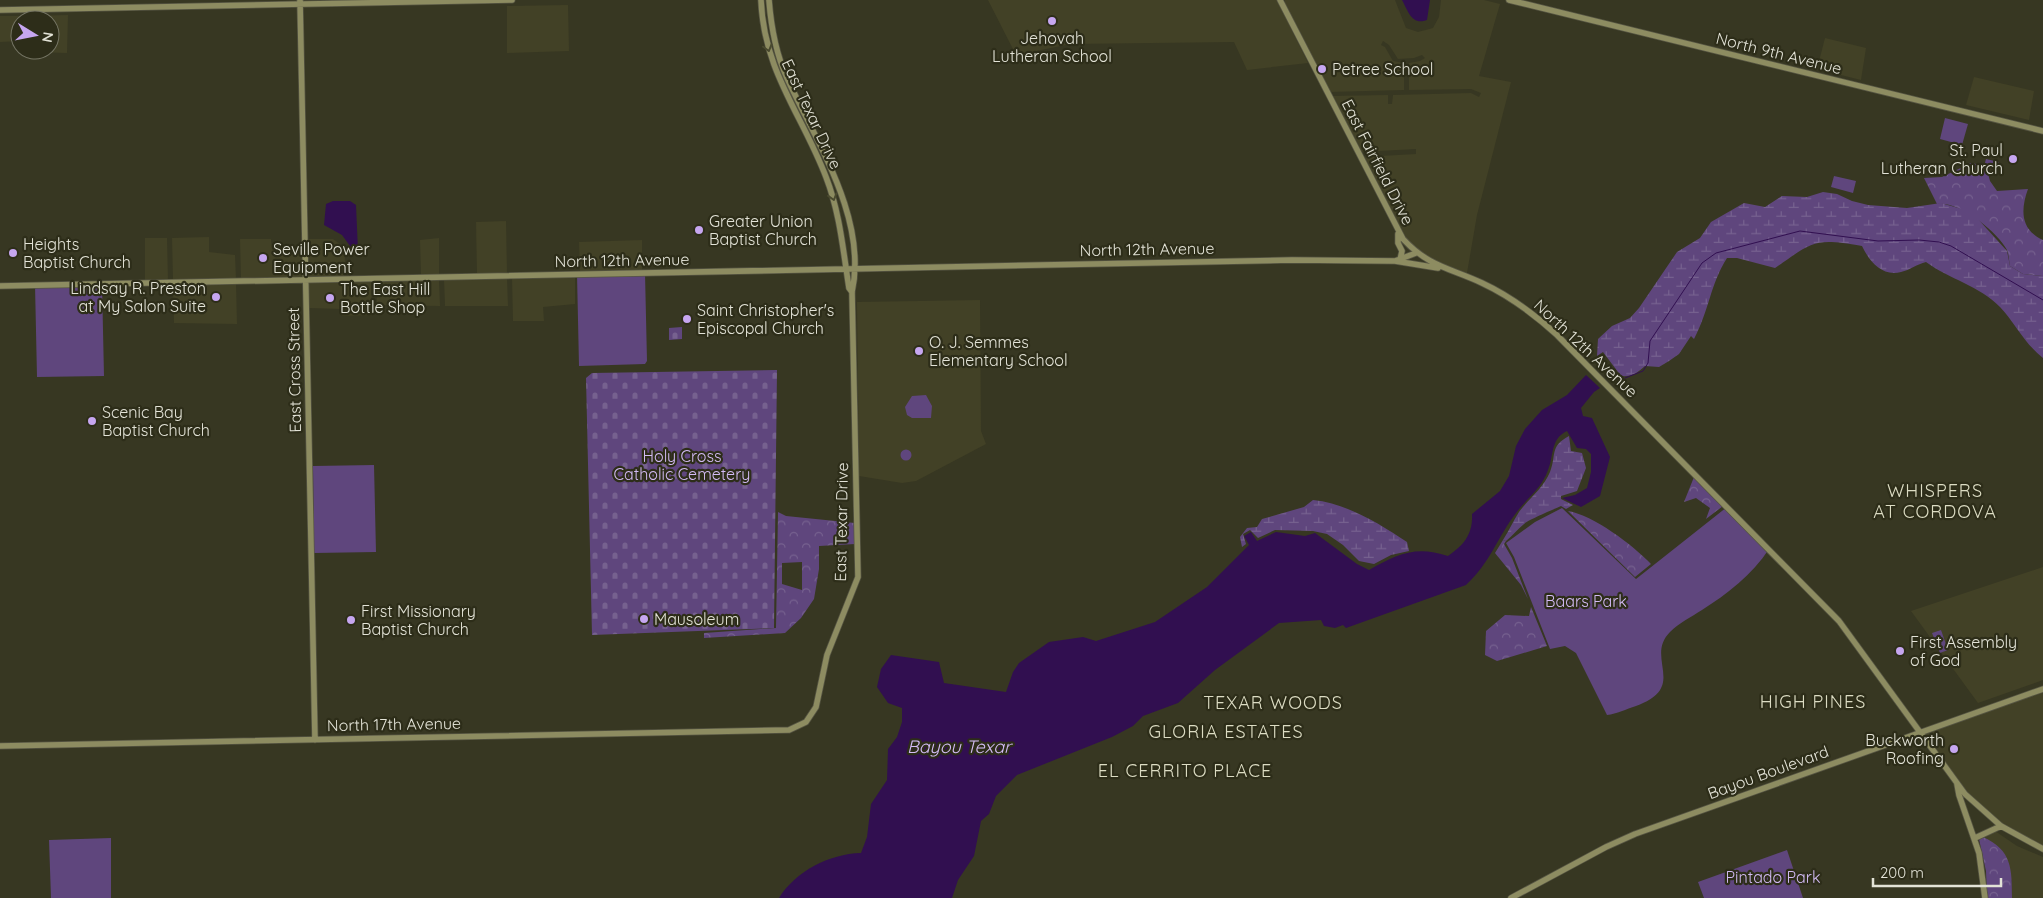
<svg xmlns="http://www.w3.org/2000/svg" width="2043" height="898" viewBox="0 0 2043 898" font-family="Quicksand,sans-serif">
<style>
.built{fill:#424126}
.forest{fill:url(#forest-crowns);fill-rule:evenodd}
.wetland{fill:url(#wetland-marsh)}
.cemetery{fill:url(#cemetery-stones)}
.park{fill:#5f467d}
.water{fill:#310f50}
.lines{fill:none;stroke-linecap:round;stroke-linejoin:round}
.stream{stroke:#310f50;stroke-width:1}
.secondary-casing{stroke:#565543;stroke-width:7}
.secondary{stroke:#8d8c61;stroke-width:5.5}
.oneway{stroke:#4a4a2f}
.poi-dot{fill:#c6a6f0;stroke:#2d2d19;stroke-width:2}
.labels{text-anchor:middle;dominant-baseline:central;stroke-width:4.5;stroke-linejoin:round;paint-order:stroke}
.poi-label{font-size:16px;fill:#e3e3d7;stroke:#2d2d19;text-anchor:start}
.street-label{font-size:16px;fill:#e3e3d7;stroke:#2d2d19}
.park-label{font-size:16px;fill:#d3bbf5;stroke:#2d2d19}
.neighbourhood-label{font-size:18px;letter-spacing:1px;fill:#dcdcc3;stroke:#2d2d19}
.water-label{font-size:18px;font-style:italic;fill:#d5bdf7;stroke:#2d2d19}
</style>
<defs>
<pattern id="forest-crowns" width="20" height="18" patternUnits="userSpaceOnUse" patternTransform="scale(1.25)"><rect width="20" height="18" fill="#5f467d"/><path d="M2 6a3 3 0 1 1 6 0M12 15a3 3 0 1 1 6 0" fill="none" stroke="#76618f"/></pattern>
<pattern id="wetland-marsh" width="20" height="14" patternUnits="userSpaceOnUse" patternTransform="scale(1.25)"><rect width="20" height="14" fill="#5f467d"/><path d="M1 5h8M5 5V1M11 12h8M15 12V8" fill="none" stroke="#76618f"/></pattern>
<pattern id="cemetery-stones" width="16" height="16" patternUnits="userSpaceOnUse" patternTransform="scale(1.25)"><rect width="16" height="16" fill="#5f467d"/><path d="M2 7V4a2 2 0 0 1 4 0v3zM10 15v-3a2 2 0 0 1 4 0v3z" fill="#76618f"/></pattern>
</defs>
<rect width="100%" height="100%" fill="#373722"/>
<path class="built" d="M988,0H1277L1308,63L1247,70L1234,42L1071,44L1016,55Z
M1285,0H1395L1406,28L1418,32L1433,28L1439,17L1441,0H1484L1500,4L1479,76L1511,82L1477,215L1467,273L1430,260L1405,238L1362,157L1416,154V149L1360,152L1331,96L1388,95V104H1392L1393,95L1471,93L1479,97L1481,93L1471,89L1409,90V63L1420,61L1425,58L1422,55L1414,58L1398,59L1389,45L1383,41L1381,45L1385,47L1393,61L1404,63V90L1329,92L1285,5Z
M568,5L569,51L507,53V6Z
M68,15L67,53L33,52V50H50V20H32V16Z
M0,16H27V20H20V41L0,42Z
M1825,38L1866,48L1861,80L1817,69Z
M1974,77L2034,91L2029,120L1966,105Z
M506,221L507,274H477L476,222Z
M209,237V252L235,255L236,279L173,280L172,238Z
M145,238H167L168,280L145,281Z
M439,238V275H421L420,240Z
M240,239H271L272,250H303V278L241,279Z
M308,239H333L344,247L346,277L308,278Z
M642,240V271L580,272L579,242Z
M575,277V304L543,307L544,321H513L512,278Z
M507,278L508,306H445L444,279Z
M439,279L440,306L377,305L376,281Z
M371,281L372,315L342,316V309L309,308L308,282Z
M236,283L237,324L174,323L173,285Z
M980,300L981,431L986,444L916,481L902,483L859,476L857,302Z
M2043,567V680L1978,703L1911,611Z
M2043,689V849L2015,835L1981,810L1920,733Z
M1995,831L2017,846L2043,857V898H2012V881L1983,837Z"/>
<path class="forest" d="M1971,163L1986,166L1990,181L1997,191L2028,189C2020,211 2021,230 2043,240V276L2023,274L2010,266C2009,262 2009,255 2007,250C1998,232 1958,200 1937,204L1924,178L1942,177Z
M1694,477L1723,506L1706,519L1710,508L1696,498L1684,502Z
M1568,511C1593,515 1633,545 1651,564L1635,577Z
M778,512L786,516L855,523V544L819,546V569L814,599L801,618L785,633L704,638V633L776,628ZM802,562V590L782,584V563Z
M1503,540L1506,541L1504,544L1512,558L1528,599L1521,585L1495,553Z
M1531,607L1547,646L1497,661L1485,655L1486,631L1505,615L1529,616Z
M1983,837C2012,850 2012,869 2012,898H1987L1986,871L1979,839Z"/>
<path class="wetland" d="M1823,192L1837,194L1852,201L1868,205L1907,208L1941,203L1965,210L1977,218L2007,251L2010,266L2023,274L2043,276V358C2024,343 2015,323 2000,307C1980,286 1949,279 1926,262C1917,264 1910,270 1901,272C1882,277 1869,261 1862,246C1814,238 1814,241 1775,268L1737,258H1727C1710,285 1709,311 1694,339L1691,336L1679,354L1669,361L1659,367L1645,366C1637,373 1632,377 1621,376L1603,352L1597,356L1598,339L1612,326L1630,318L1639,308L1677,252L1700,238L1711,222L1744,203L1765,207L1782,196L1807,197Z
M1569,436L1571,451L1582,453L1586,468L1577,491L1561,496V499L1573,505L1566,509L1561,506C1554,509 1526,521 1524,524C1517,530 1513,535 1506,541L1503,540C1509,531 1513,521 1519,512C1529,498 1543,489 1550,472C1557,454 1549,447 1569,436Z
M1313,500C1346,503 1380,524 1407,542L1409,551L1391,555L1374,564L1359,561L1343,545L1327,534L1313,531L1275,530L1258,538L1250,530L1243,534L1246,544L1242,547L1240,537L1247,528L1257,527L1262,519L1304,507Z"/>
<path class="cemetery" d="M682,327V339L669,340V328Z
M777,370L774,628L592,635L586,378L592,373Z"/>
<path class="park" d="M1945,118L1968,124L1962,145L1940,139Z
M1986,159L1999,162L1997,170L1984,166Z
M1834,176L1856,181L1853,193L1831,187Z
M645,273L647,361L645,364L579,366L577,274Z
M102,284L104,376L37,377L35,285Z
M926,395L932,406L931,418H912L907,415L905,407L912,396Z
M900.5 455a5.5 5.5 0 1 1 11 0a5.5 5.5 0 1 1-11 0Z
M374,465L376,552L314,553L313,466Z
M1727,507L1769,549C1752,575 1727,594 1702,610C1691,617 1679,623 1670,632C1644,658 1689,687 1636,706C1626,709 1617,714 1607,715L1576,653L1565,646L1550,649L1514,557L1506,543L1535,522L1562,508L1636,579Z
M1941,630L1948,650L1940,653L1932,633Z
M111,838V898H51L49,840Z
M1787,850L1803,898H1704L1698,882Z"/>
<path class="water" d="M1402,0H1430L1427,20C1412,26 1408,11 1402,0Z
M333,201H350L356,205L358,251L353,250L342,235L324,225L326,204Z
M1586,375L1600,388L1594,392L1581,408L1583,416L1592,418L1610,457L1600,496L1581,507L1562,498L1575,495L1587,488L1591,472V454L1586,449L1577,448L1567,431C1550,439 1554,456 1548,470C1542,488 1527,498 1516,513C1497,538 1490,563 1466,585L1346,628L1343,625L1335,628L1324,626L1321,620L1279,623L1215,670L1178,703L1143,716L1133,726L1112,737L1017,775L996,796L989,814L981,821L974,856L958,880L952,898H779C796,871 829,854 861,853L867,837L871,804L887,780L888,749L897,737L902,722V708L888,703L877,687L881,669L891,655L939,662L944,683L1006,692L1013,672L1019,663L1049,642L1083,637L1096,641L1155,622L1207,587L1249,545L1244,536L1251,532L1257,541L1276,532L1305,536L1315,533L1357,564L1369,570C1397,554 1416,545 1448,556C1464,545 1473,534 1472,514L1500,491L1509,476L1516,446L1525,429L1542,410L1567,395Z"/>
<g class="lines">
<path class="stream" d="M1625,378L1643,371L1648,363L1650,341L1702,263L1716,253L1800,231L1878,241L1919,240L1939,242L1951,246L2043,300"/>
<defs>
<path id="secondary" d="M300,0L315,740
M761,0C764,72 802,114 826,177C840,213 843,250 849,288L852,292
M1280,0L1403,239C1429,267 1450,268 1482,283C1510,296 1534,314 1557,335L1839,621L1965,794L2001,826L2043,849
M1509,0L2043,131
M0,10L512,0
M1398,234V243L1402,251L1400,260
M1395,261L1438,268
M0,286L1292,260L1395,261L1416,253
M0,746L789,730L806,722L816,707L827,655L858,577L852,292C868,218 816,142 787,78C776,54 771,26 769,0
M1957,784L1959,795L1979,853L1985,898
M1975,838L2001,826
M1511,898L1606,847L1635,834L2043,689"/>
</defs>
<use href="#secondary" class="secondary-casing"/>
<use href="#secondary" class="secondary"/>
</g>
<defs><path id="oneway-chevron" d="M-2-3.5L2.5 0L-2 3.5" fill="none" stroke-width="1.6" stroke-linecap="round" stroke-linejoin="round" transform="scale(1.25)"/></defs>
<g class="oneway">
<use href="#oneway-chevron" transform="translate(768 48) rotate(75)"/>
<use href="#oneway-chevron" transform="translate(833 197) rotate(73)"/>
</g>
<g class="poi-dot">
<circle cx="1052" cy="21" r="5"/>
<circle cx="1322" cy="69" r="5"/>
<circle cx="2013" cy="159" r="5"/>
<circle cx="699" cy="230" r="5"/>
<circle cx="13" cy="253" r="5"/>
<circle cx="263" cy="258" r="5"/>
<circle cx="216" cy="297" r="5"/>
<circle cx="330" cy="298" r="5"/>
<circle cx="687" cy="319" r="5"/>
<circle cx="919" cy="351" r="5"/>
<circle cx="92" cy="421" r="5"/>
<circle cx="644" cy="619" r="5"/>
<circle cx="351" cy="620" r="5"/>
<circle cx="1900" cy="651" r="5"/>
<circle cx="1954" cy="749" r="5"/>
</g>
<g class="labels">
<g class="poi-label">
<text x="1052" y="38" text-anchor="middle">Jehovah<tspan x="1052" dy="18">Lutheran School</tspan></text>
<text x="1332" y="69">Petree School</text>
<text x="2003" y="150" text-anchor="end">St. Paul<tspan x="2003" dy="18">Lutheran Church</tspan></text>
<text x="709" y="221">Greater Union<tspan x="709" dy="18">Baptist Church</tspan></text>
<text x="23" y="244">Heights<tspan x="23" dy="18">Baptist Church</tspan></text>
<text x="273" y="249">Seville Power<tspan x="273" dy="18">Equipment</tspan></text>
<text x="206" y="288" text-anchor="end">Lindsay R. Preston<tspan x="206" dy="18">at My Salon Suite</tspan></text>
<text x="340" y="289">The East Hill<tspan x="340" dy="18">Bottle Shop</tspan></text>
<text x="697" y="310">Saint Christopher's<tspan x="697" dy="18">Episcopal Church</tspan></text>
<text x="929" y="342">O. J. Semmes<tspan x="929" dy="18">Elementary School</tspan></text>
<text x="102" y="412">Scenic Bay<tspan x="102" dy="18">Baptist Church</tspan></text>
<text x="361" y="611">First Missionary<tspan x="361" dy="18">Baptist Church</tspan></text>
<text x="654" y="619">Mausoleum</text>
<text x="1910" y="642">First Assembly<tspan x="1910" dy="18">of God</tspan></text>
<text x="1944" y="740" text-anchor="end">Buckworth<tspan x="1944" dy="18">Roofing</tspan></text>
</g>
<g class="street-label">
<text transform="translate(1779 53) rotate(14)">North 9th Avenue</text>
<text transform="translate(812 114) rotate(65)">East Texar Drive</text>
<text transform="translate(1378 162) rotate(63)">East Fairfield Drive</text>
<text transform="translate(1147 249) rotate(-1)">North 12th Avenue</text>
<text transform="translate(622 260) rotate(-1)">North 12th Avenue</text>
<text transform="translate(1586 348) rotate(43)">North 12th Avenue</text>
<text transform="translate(294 370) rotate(-91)">East Cross Street</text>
<text transform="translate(841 522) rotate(-89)">East Texar Drive</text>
<text transform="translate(394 724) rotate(-1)">North 17th Avenue</text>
<text transform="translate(1768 772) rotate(-20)">Bayou Boulevard</text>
</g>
<g class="park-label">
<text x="682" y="456">Holy Cross<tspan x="682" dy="18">Catholic Cemetery</tspan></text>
<text x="1586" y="601">Baars Park</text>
<text x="1773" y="877">Pintado Park</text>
</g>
<g class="neighbourhood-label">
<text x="1935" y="490">WHISPERS<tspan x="1935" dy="21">AT CORDOVA</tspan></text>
<text x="1813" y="701">HIGH PINES</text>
<text x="1273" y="702">TEXAR WOODS</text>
<text x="1226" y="731">GLORIA ESTATES</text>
<text x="1185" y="770">EL CERRITO PLACE</text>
</g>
<g class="water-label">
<text x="959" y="746">Bayou Texar</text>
</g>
</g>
<g transform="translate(35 35) rotate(100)"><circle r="24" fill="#2d2d19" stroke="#767665"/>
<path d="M0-4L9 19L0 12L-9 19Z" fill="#c6a6f0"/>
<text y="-8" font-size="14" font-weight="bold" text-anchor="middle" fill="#e3e3d7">N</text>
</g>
<path d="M1873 878v8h128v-8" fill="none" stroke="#e3e3d7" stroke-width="2.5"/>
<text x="1880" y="878" font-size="15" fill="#e3e3d7" stroke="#2d2d19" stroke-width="4" paint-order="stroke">200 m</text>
</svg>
